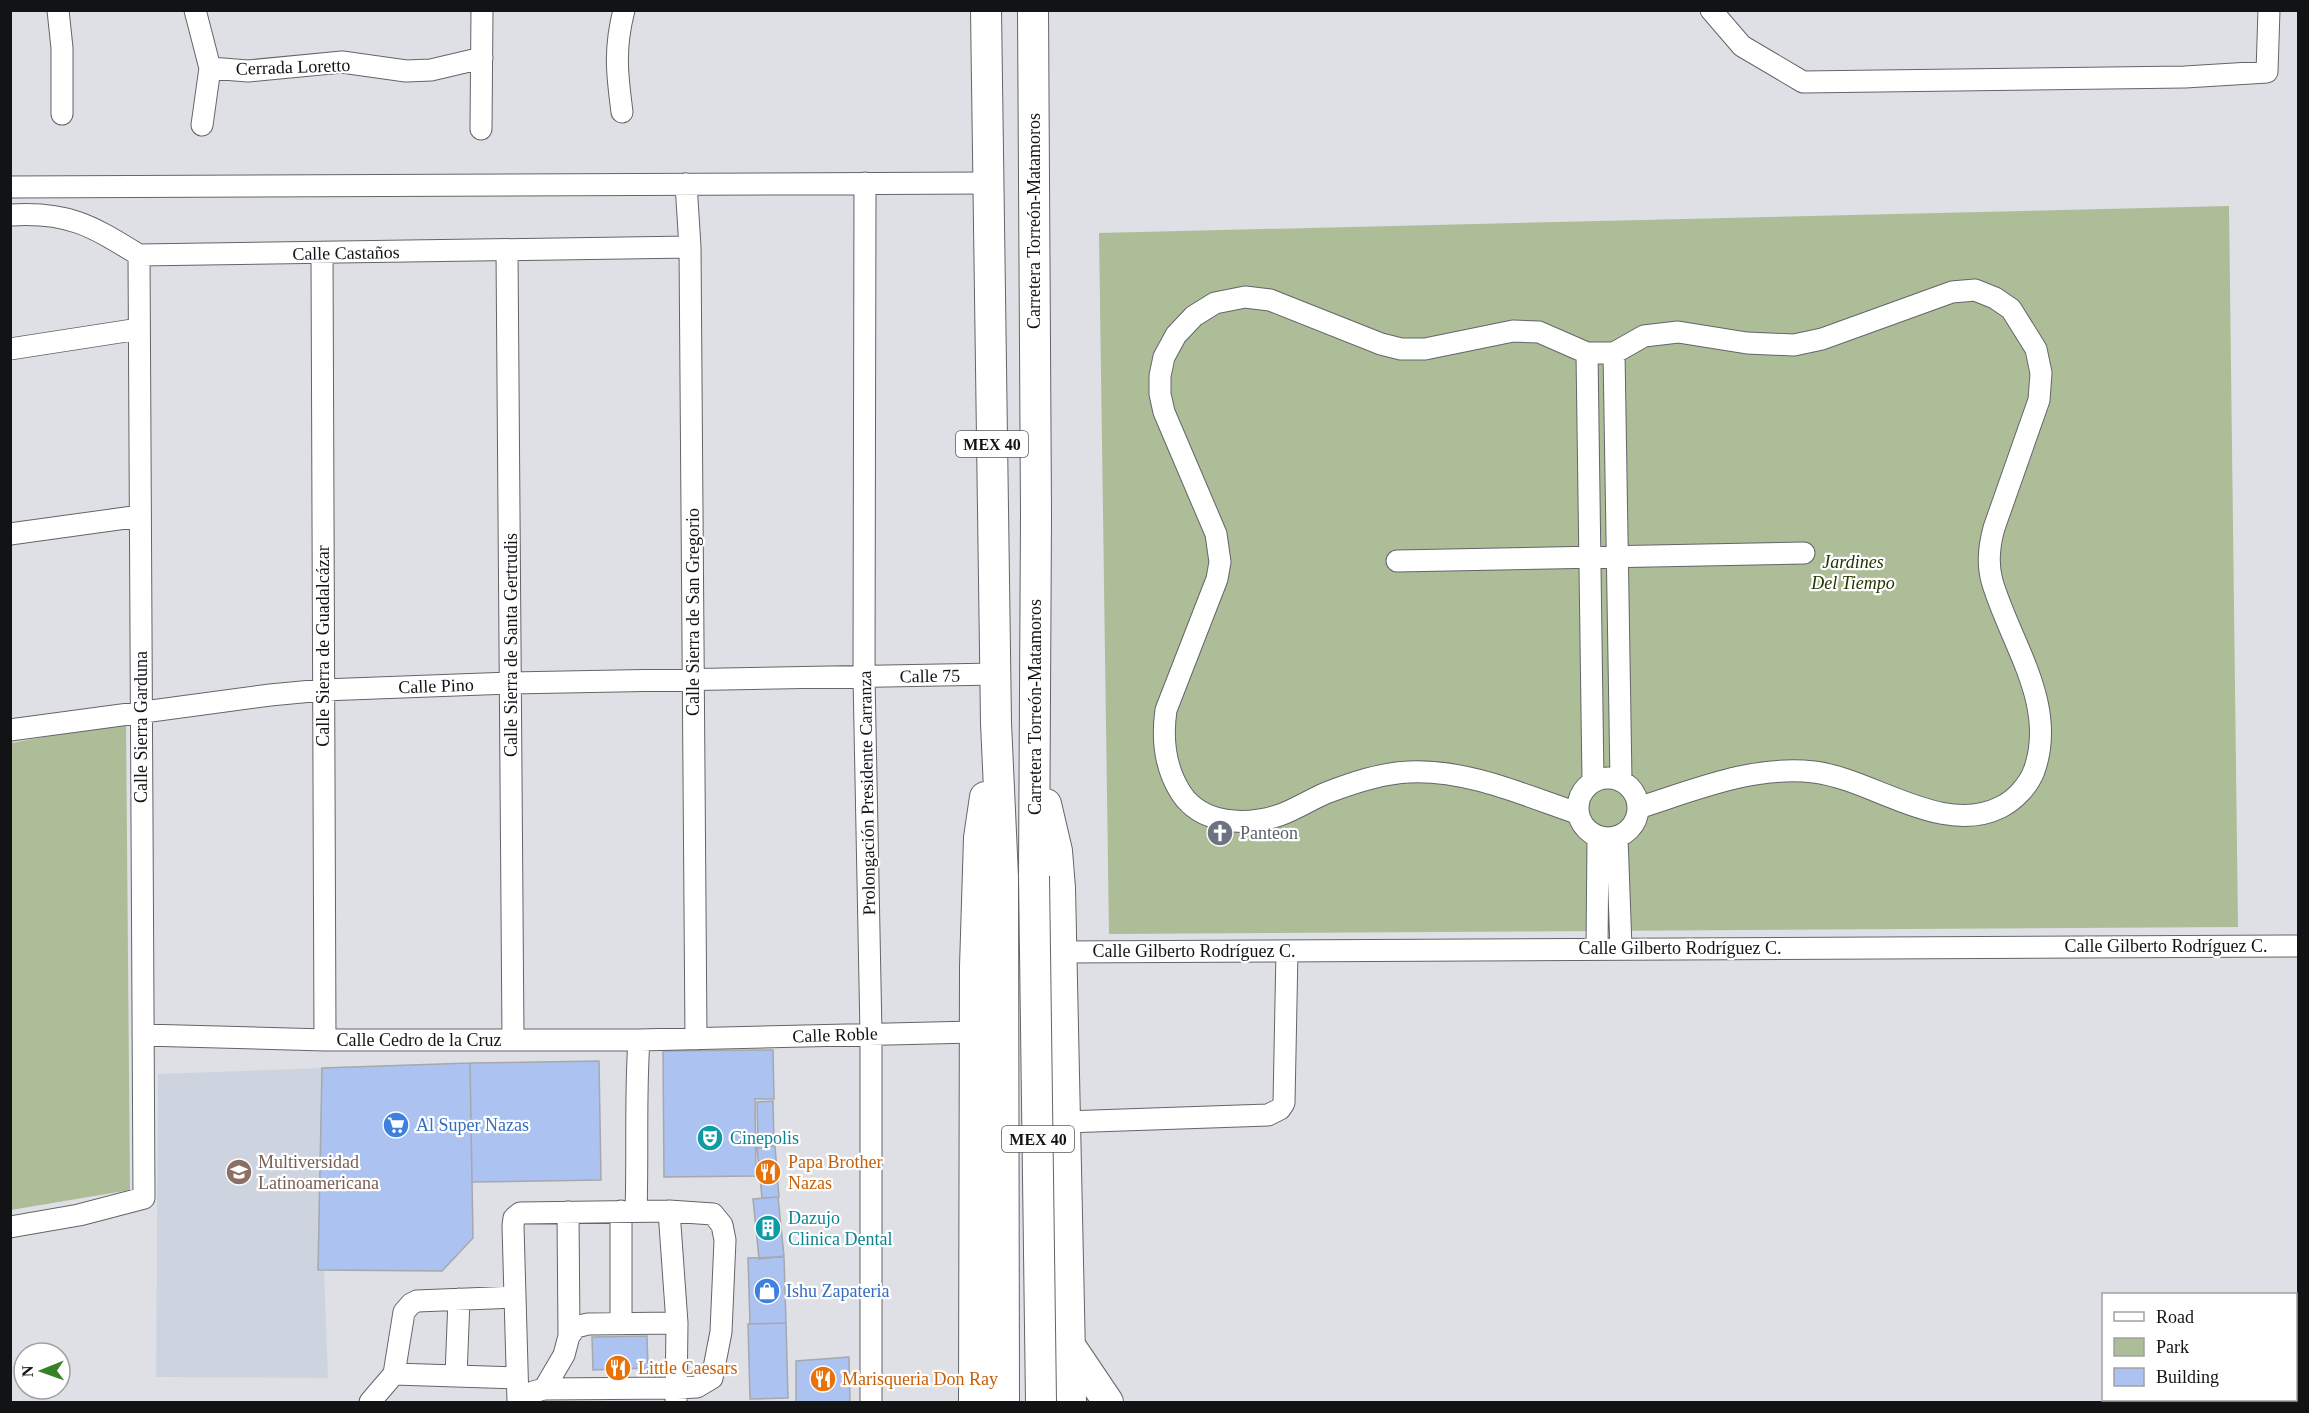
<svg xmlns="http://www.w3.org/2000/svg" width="2309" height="1413" viewBox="0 0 2309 1413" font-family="'Times New Roman',serif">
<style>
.built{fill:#ced4df}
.green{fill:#adbd97}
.building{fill:#acc2f1;stroke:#a5a8ac;stroke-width:1.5}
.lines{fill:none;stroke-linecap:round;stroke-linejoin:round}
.minor-casing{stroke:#636569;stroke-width:23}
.highway-casing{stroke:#636569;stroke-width:32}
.minor{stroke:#fff;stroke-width:21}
.highway{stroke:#fff;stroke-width:30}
.highway-bridge-casing{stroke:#636569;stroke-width:32;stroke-linecap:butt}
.highway-bridge{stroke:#fff;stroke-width:30}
.labels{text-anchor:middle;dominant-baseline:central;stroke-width:4.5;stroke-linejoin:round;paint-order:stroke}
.shield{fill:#fff;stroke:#595a5b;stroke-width:1.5}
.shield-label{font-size:16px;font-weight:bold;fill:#121315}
.street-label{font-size:18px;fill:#121315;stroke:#fff}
.park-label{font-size:18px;font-style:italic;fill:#243500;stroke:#fff}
.worship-label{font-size:18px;fill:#5b616d;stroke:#fff;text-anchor:start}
.shop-label{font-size:18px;fill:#366cbe;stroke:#fff;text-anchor:start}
.culture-label{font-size:18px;fill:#0d838f;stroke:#fff;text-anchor:start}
.education-label{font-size:18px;fill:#785e54;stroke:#fff;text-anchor:start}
.food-label{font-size:18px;fill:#c56008;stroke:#fff;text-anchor:start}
</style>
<rect width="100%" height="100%" fill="#dee0e5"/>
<path class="built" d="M322,1068L318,1269L324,1270L328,1378L156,1377L158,1074Z"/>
<path class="green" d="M2229,206L2238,927L1109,934L1099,233Z
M126,722L130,1190L11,1210V743Z"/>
<path class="building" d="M773,1050L774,1099H755L756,1176L664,1177L663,1051Z
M599,1061L601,1180L472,1182L470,1063Z
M470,1063L473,1238L442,1271L318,1270L322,1068Z
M773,1101L774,1145H758L757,1102Z
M775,1146L779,1197L762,1198L757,1148Z
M778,1197L784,1256L759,1259L753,1199Z
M784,1257L786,1323L750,1324L748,1258Z
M786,1323L788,1398L750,1399L748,1324Z
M647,1336L648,1368L593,1370L592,1337Z
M849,1357L850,1402H796V1361Z"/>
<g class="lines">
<defs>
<path id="minor" d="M58,10L62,48V114
M195,10L210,68L202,125
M1711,10L1742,46L1803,82L2185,77L2267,72L2269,10
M210,68L248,71L342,62L406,71L431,70L482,58
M622,112C617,74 614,49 624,10
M481,129L482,10
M865,183L864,677L871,1034V1402
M686,184L690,247L696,1039
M10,187L988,183
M10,215C68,211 92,226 139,255L690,247
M507,250L513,1039
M322,253L325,1040
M10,349L139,329
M1587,353L1593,781
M1614,353L1621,781
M10,534L140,516
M1397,561L1804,553
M10,730L270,695L323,690L511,683L996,674
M1578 808a30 30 0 1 1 60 0a30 30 0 1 1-60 0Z
M1577,813C1524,795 1466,769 1409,772C1381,773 1352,783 1326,793C1310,800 1296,809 1280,815C1246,826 1202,825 1181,793C1165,768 1162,738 1166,710L1217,579L1220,562L1216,534L1164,412L1160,394V376L1164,357L1176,335L1194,316L1215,303L1245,297L1270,300L1381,344L1401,349H1425L1513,331L1539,332L1587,353H1614L1644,336L1678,332L1747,343L1794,345L1822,339L1952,292L1975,290L1995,298L2011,309L2036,349L2041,373L2039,400L1994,528C1989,546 1987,563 1992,581C2010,643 2058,704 2034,771C2028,786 2015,800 2001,807C1942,837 1873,779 1814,772C1753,765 1695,790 1638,808
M1617,837L1621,948
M1597,949L1598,837
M1062,952L2298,946
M143,1035L325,1040H639L974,1032
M1065,1122L1268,1115L1280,1109L1284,1103L1287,951
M621,1211V1323
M636,1211C638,1154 635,1097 639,1040
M669,1211L677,1323L676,1402
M568,1212L569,1336
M10,1227L79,1215L144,1198L139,255
M515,1297L417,1301L411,1304L404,1312L394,1374L517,1378
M456,1376L459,1299
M533,1392L544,1389L564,1355L569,1336L576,1327L588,1324L677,1323
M370,1402L394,1374
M518,1402L513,1226L514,1218L520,1213L669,1211L713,1214L722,1225L725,1240L721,1332L712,1378L697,1387L677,1388L544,1389"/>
<path id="highway" d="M986,10L996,723L1003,877L1004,1402
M1033,10L1036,515L1034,876
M1046,804L1057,851L1060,888L1071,1402
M1071,1347L1108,1402
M974,1402L975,967L979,838L985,797"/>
</defs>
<use href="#minor" class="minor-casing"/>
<use href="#highway" class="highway-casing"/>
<use href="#minor" class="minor"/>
<use href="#highway" class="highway"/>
<defs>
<path id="highway-bridge" d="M1034,876L1041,1402"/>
</defs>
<use href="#highway-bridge" class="highway-bridge-casing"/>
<use href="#highway-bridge" class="highway-bridge"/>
</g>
<defs>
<symbol id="church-disc" viewBox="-11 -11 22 22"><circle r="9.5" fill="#6b7280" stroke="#fff"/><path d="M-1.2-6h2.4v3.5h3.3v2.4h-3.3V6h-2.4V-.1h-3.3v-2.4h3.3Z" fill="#fff"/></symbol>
<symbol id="supermarket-disc" viewBox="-11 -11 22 22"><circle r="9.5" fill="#3f7fe0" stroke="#fff"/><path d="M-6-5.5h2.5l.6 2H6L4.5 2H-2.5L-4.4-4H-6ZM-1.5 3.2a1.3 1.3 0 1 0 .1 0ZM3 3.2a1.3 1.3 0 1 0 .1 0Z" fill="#fff"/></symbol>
<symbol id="theatre-disc" viewBox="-11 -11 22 22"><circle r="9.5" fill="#0f9aa8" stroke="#fff"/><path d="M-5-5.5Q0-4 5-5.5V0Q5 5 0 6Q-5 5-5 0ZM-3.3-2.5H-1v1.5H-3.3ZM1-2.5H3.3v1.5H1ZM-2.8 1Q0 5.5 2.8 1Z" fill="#fff"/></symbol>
<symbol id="university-disc" viewBox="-11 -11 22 22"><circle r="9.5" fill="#8d6e63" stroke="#fff"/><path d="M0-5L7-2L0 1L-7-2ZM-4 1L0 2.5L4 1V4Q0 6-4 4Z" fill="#fff"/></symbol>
<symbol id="restaurant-disc" viewBox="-11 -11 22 22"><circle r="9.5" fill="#e8710a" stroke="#fff"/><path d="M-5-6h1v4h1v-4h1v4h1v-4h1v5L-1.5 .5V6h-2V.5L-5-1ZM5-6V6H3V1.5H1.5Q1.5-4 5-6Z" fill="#fff"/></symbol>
<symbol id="building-disc" viewBox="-11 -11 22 22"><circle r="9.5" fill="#0f9aa8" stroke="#fff"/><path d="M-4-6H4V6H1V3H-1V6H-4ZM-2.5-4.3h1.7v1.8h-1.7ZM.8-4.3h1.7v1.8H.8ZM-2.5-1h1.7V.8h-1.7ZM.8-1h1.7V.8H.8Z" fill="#fff"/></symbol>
<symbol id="shop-disc" viewBox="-11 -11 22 22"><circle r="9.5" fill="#3f7fe0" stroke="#fff"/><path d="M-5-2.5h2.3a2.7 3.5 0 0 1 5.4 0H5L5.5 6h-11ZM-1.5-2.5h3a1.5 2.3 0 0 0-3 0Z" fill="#fff"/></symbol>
</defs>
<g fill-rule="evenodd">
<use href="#church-disc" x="1205" y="818" width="30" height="30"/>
<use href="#supermarket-disc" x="381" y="1110" width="30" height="30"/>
<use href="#theatre-disc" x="695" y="1123" width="30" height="30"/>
<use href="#university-disc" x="224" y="1157" width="30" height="30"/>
<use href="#restaurant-disc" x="753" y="1157" width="30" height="30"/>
<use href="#building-disc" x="753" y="1213" width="30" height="30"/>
<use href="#shop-disc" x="752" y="1276" width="30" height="30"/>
<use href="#restaurant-disc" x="603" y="1353" width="30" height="30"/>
<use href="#restaurant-disc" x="808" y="1364" width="30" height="30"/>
</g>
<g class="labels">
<g class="shield">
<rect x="956" y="431" width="72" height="26" rx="4.5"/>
<rect x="1002" y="1126" width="72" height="26" rx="4.5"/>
</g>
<g class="shield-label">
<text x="992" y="444">MEX 40</text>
<text x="1038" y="1139">MEX 40</text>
</g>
<g class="street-label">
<text transform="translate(293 67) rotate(-2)">Cerrada Loretto</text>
<text transform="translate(1034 221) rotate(-90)">Carretera Torreón-Matamoros</text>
<text transform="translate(346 253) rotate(-1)">Calle Castaños</text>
<text transform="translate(693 612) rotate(-90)">Calle Sierra de San Gregorio</text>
<text transform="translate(511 645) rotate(-90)">Calle Sierra de Santa Gertrudis</text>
<text transform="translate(323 646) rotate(-90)">Calle Sierra de Guadalcázar</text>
<text transform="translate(930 676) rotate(-1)">Calle 75</text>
<text transform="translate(436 686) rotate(-2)">Calle Pino</text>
<text transform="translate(1035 707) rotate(-90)">Carretera Torreón-Matamoros</text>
<text transform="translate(141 727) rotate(-90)">Calle Sierra Garduna</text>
<text transform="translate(867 793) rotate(-91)">Prolongación Presidente Carranza</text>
<text x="2166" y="946">Calle Gilberto Rodríguez C.</text>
<text x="1680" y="948">Calle Gilberto Rodríguez C.</text>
<text x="1194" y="951">Calle Gilberto Rodríguez C.</text>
<text transform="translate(835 1035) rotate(-2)">Calle Roble</text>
<text x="419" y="1040">Calle Cedro de la Cruz</text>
</g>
<g class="park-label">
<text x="1853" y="562">Jardines<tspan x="1853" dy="21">Del Tiempo</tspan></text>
</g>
<g class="worship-label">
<text x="1240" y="833">Panteon</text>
</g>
<g class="shop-label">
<text x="416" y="1125">Al Super Nazas</text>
<text x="786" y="1291">Ishu Zapateria</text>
</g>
<g class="culture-label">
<text x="730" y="1138">Cinepolis</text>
<text x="788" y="1218">Dazujo<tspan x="788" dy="21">Clinica Dental</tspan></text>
</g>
<g class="education-label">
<text x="258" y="1162">Multiversidad<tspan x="258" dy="21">Latinoamericana</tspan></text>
</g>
<g class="food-label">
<text x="788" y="1162">Papa Brother<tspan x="788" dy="21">Nazas</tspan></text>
<text x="638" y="1368">Little Caesars</text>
<text x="842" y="1379">Marisqueria Don Ray</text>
</g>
</g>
<rect width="2309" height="1413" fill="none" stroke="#121315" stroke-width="24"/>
<rect x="2102" y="1293" width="195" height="108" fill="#ffffff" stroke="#a0a1a1" stroke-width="1.5"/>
<rect x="2114" y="1312" width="30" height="9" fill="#ffffff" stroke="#a0a1a1" stroke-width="1.5"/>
<text x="2156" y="1323" font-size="18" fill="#121315">Road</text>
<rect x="2114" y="1338" width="30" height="18" fill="#adbd97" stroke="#a0a1a1" stroke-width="1.5"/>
<text x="2156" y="1353" font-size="18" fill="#121315">Park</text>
<rect x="2114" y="1368" width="30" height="18" fill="#acc2f1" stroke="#a0a1a1" stroke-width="1.5"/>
<text x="2156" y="1383" font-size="18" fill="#121315">Building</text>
<g transform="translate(42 1371) rotate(269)"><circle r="28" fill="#ffffff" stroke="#a0a1a1" stroke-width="1.5"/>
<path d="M0-4.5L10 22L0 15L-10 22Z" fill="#378128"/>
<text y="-9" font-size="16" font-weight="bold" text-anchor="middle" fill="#121315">N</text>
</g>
</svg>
